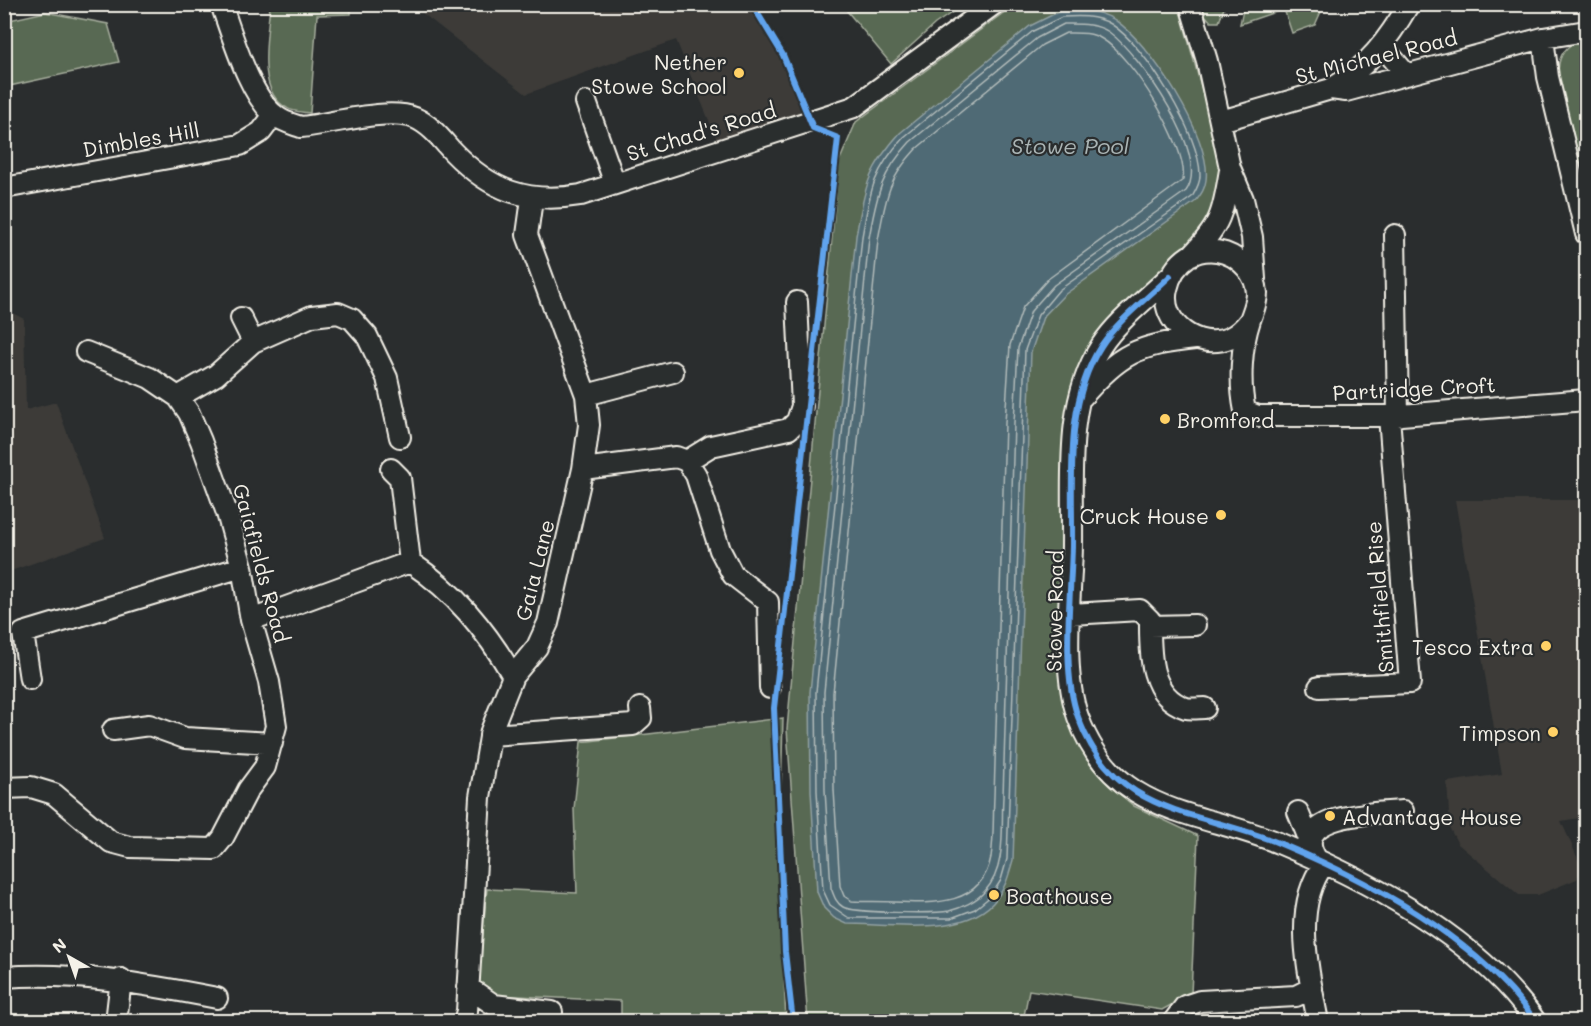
<svg xmlns="http://www.w3.org/2000/svg" width="1591" height="1026" viewBox="0 0 1591 1026" font-family="Mali,sans-serif">
<style>
.built{fill:#3c3b38}
.green{fill:#586952;stroke:#a6ad9d;stroke-width:1.5}
.water{fill:#4f6a74;stroke:#91a0a2;stroke-width:1.5}
.lines{fill:none;stroke-linecap:round;stroke-linejoin:round}
.shore{stroke:#b2bbba;stroke-width:1.5}
.minor-casing{stroke:#f4f1e8;stroke-width:24}
.minor{stroke:#2a2d2e;stroke-width:20}
.cycleway-casing{stroke:#2a2d2e;stroke-width:10}
.cycleway{stroke:#60a3ed;stroke-width:6}
.poi-dot{fill:#ffd166;stroke:#2a2d2e;stroke-width:2}
.labels{text-anchor:middle;dominant-baseline:central;stroke-width:4.5;stroke-linejoin:round;paint-order:stroke}
.street-label{font-size:21px;fill:#f4f1e8;stroke:#2a2d2e}
.poi-label{font-size:21px;fill:#f4f1e8;stroke:#2a2d2e;text-anchor:end}
.water-label{font-size:22px;font-style:italic;fill:#aab4b4;stroke:#2a2d2e}
</style>
<rect width="100%" height="100%" fill="#2a2d2e"/>
<filter id="ink" filterUnits="userSpaceOnUse"><feTurbulence type="fractalNoise" baseFrequency=".0167" numOctaves="2"/><feDisplacementMap in="SourceGraphic" scale="12" xChannelSelector="R" yChannelSelector="G"/><feConvolveMatrix kernelMatrix="1 2 1 2 8 2 1 2 1" color-interpolation-filters="sRGB"/></filter>
<g filter="url(#ink)">
<path class="built" d="M412,5H748L777,49L794,85L801,114L717,140L676,40L526,94Z
M5,309L24,319L26,410L56,402L105,538L5,573Z
M1455,500H1586V817L1561,821L1582,868L1577,879L1538,895H1519L1458,844L1450,829L1447,782L1502,774Z"/>
<path class="green" d="M270,5H351V14L317,15L310,113C303,112 293,112 287,108C255,92 268,34 270,5Z
M842,5H963L935,24L891,64Z
M1014,5L1179,7L1224,169L1220,194L1205,222L1077,375L1062,680L1069,720L1087,760L1107,783L1134,806L1198,836L1191,994L1162,1010L1029,990L1023,1021L808,1022L787,729L839,162L856,122Z
M1202,5H1225L1219,22H1211L1205,15Z
M1244,5V4L1324,5L1315,25L1292,33L1284,9L1240,24Z
M45,12L108,24L119,62L5,87V21Z
M1577,40L1586,42V199L1558,75C1558,58 1562,50 1577,40Z
M783,718L779,879L786,1021H621V1001L477,994L487,889L577,893L574,809L581,742Z"/>
<path class="water" d="M1089,10C1098,13 1108,15 1115,20C1150,43 1212,138 1206,180C1205,189 1201,194 1196,201L1064,295L1043,317L1031,352L1013,860C1009,874 1006,887 997,898C968,938 890,924 847,924L834,918L824,908L817,892L811,791L810,692L856,236C865,188 866,171 900,133L1030,26L1060,11Z"/>
<g class="lines">
<path class="shore" d="M1062,17C1078,16 1096,15 1111,24C1145,45 1201,136 1200,176C1200,184 1196,190 1192,197L1059,290L1038,315L1025,350L1007,859L1001,880L991,896L975,909L951,918H849L830,905L823,890L817,791L816,692L862,237C870,192 872,172 904,137L1033,31Z
M1064,24C1079,24 1096,23 1109,32C1139,54 1212,156 1186,191L1054,285L1031,311L1018,348L1014,423L1003,797C1001,826 1007,868 985,891C977,901 961,908 949,911C935,914 853,913 843,907C836,903 834,896 831,888L825,790L824,692L869,238C877,196 879,176 910,142L1037,38Z
M1066,33C1078,33 1091,32 1102,39C1131,55 1189,147 1183,180L1048,279L1023,307L1010,345L1005,423L994,797C993,816 994,838 991,857C982,906 934,904 894,902C880,901 866,902 852,901L844,896L840,886L834,790L833,693L878,240C886,199 887,180 916,149L1042,45Z"/>
<defs>
<path id="minor" d="M221,4C232,34 250,98 276,116C283,122 292,124 301,127C332,124 387,107 415,118C431,125 442,140 453,152C491,191 527,204 581,195L854,107L994,4
M1190,4L1207,61L1230,168L1243,199L1252,237L1255,279
M1543,38L1548,77L1586,234
M1382,46L1407,75
M1331,89C1367,68 1388,40 1409,4
M586,102L615,184
M1221,121L1331,89L1346,91L1543,38L1586,31
M4,188L240,145L261,132L274,115
M1395,235L1398,416
M1192,255C1222,223 1223,212 1230,170
M1170,276C1148,298 1118,320 1101,346C1064,403 1073,481 1072,546C1071,597 1061,670 1078,717C1114,817 1200,810 1281,844C1372,882 1479,939 1536,1022
M241,318L253,342
M1250,320C1244,328 1238,334 1229,338C1198,351 1159,323 1167,289C1170,275 1177,264 1189,256C1200,250 1213,249 1225,253C1242,259 1256,275 1257,293C1257,303 1253,311 1250,320C1241,347 1239,382 1245,411L1258,416H1389L1586,400
M586,395L673,372
M178,397L216,375L253,342L312,316L338,313L352,319L367,336L387,378L400,437
M1082,397C1120,353 1138,345 1195,339
M687,461L711,446L789,429L797,421L802,406L797,302
M391,469L400,478L410,562
M583,469L676,457L687,461L696,475L720,550L733,575L768,602L770,688
M1071,614L1140,610L1150,620C1150,650 1148,696 1186,708C1191,709 1200,708 1205,708
M251,620L410,562C455,592 486,630 513,676
M1150,626L1195,625
M30,679L23,633L242,567
M1319,687L1410,683L1389,416
M113,730L149,725L185,738L272,743
M490,735L633,725L641,718L640,708
M4,788L31,787L54,794L111,842L130,847L214,849L223,838L248,790L265,767L276,726L269,682L251,620L242,567L227,513L201,441L189,413L178,397L150,378L86,352
M1298,812L1309,839
M1318,861C1285,814 1375,813 1403,811
M4,977C77,972 145,984 217,998
M468,987L494,1005L552,1012
M116,1022L121,979
M464,1022L467,1011L480,797L491,731L513,676L537,647L548,623L583,469L589,425L586,395L527,235L532,199
M1173,1022L1185,1006L1200,1001L1296,996L1312,988
M1318,1022C1309,972 1291,908 1324,864"/>
</defs>
<use href="#minor" class="minor-casing"/>
<use href="#minor" class="minor"/>
<defs>
<path id="cycleway" d="M752,4L783,55L813,128L838,138L774,708L785,952L793,1022
M1170,276C1148,298 1118,320 1101,346C1064,403 1073,481 1072,546C1071,597 1061,670 1078,717C1114,817 1200,810 1281,844C1372,882 1479,939 1536,1022"/>
</defs>
<use href="#cycleway" class="cycleway-casing"/>
<use href="#cycleway" class="cycleway"/>
</g>
</g>
<g class="poi-dot">
<circle cx="739" cy="73" r="6"/>
<circle cx="1165" cy="419" r="6"/>
<circle cx="1221" cy="515" r="6"/>
<circle cx="1546" cy="646" r="6"/>
<circle cx="1553" cy="732" r="6"/>
<circle cx="1330" cy="816" r="6"/>
<circle cx="994" cy="895" r="6"/>
</g>
<g class="labels">
<g class="street-label">
<text transform="translate(1376 56) rotate(-14)">St Michael Road</text>
<text transform="translate(701 131) rotate(-17)">St Chad's Road</text>
<text transform="translate(141 139) rotate(-10)">Dimbles Hill</text>
<text transform="translate(1414 388) rotate(-3)">Partridge Croft</text>
<text transform="translate(262 563) rotate(75)">Gaiafields Road</text>
<text transform="translate(534 570) rotate(-76)">Gaia Lane</text>
<text transform="translate(1379 597) rotate(-95)">Smithfield Rise</text>
<text transform="translate(1054 611) rotate(-89)">Stowe Road</text>
</g>
<g class="poi-label">
<text x="727" y="61">Nether<tspan x="727" dy="24">Stowe School</tspan></text>
<text x="1177" y="419" text-anchor="start">Bromford</text>
<text x="1209" y="515">Cruck House</text>
<text x="1534" y="646">Tesco Extra</text>
<text x="1541" y="732">Timpson</text>
<text x="1342" y="816" text-anchor="start">Advantage House</text>
<text x="1006" y="895" text-anchor="start">Boathouse</text>
</g>
<g class="water-label">
<text x="1070" y="145">Stowe Pool</text>
</g>
</g>
<rect width="1591" height="1026" fill="none" stroke="#2a2d2e" stroke-width="24"/>
<rect x="12" y="12" width="1567" height="1002" fill="none" stroke="#f4f1e8" stroke-width="2" filter="url(#ink)"/>
<g transform="translate(69 957) rotate(320)" stroke="#2a2d2e" stroke-width="4.5" paint-order="stroke">
<path d="M0-4.5L10 22L0 15L-10 22Z" fill="#f4f1e8"/>
<text y="-9" font-size="16" font-weight="bold" text-anchor="middle" fill="#f4f1e8">N</text>
</g>
</svg>
